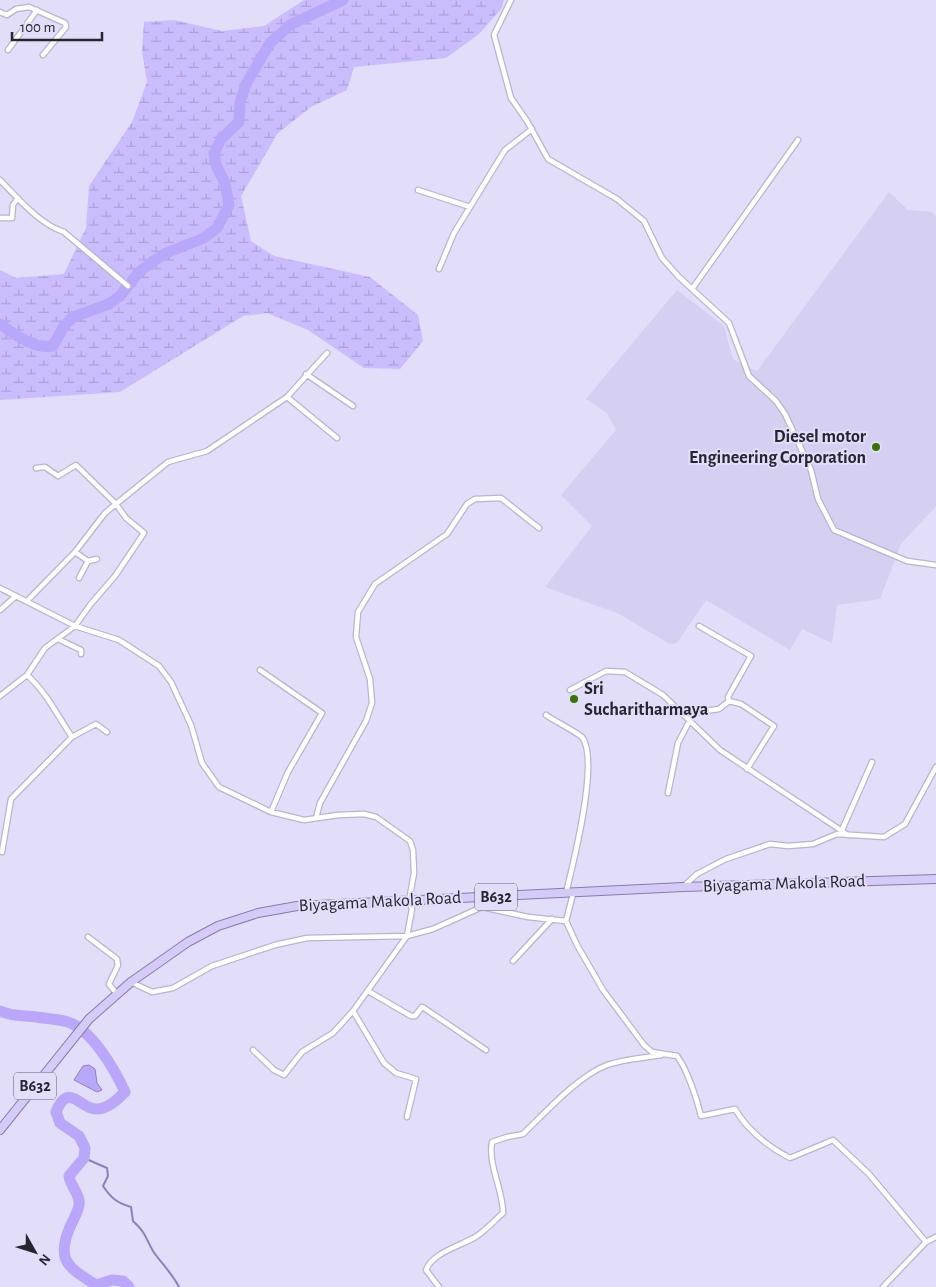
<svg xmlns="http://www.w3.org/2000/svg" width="936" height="1287" viewBox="0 0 936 1287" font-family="'Alegreya Sans',sans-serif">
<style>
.built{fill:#d5cff2}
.wetland{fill:url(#wetland-marsh)}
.water{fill:#bba7fa;stroke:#8f80bd}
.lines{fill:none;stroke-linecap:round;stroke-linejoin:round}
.stream{stroke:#8f80bd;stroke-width:2}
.river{stroke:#bba7fa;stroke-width:11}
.minor-casing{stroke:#b9b4cf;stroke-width:7}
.primary-casing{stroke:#877bad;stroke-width:10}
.minor{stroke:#fff;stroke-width:4.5}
.primary{stroke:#d6cbf7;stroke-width:8}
.poi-dot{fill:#397302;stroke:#e2ddf9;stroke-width:2}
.labels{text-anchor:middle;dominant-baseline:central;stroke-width:4;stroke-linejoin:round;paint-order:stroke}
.shield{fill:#e2ddf9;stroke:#5f5c6c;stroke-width:1}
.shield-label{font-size:16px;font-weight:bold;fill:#272530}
.poi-label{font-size:18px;font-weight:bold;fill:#272530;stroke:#e2ddf9;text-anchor:end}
.street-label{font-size:18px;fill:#272530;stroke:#e2ddf9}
</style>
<defs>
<pattern id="wetland-marsh" width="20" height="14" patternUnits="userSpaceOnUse" patternTransform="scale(1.25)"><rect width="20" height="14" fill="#cbbcfe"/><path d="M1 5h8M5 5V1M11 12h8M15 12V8" fill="none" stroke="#aea1da"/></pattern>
</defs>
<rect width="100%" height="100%" fill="#e2ddf9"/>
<path class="built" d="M889,192L908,210L932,212L936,216V506L901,544L880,599L837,605L832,643L802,629L790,650L706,600L677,643L670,644L617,613L545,587L592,526L561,495L616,430L607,413L586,399L677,290L724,326L733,359L757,371Z"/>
<path class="wetland" d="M304,0H504L501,9L479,34L446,58L354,67L347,90L311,107L278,133L241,196L251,241L274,256L370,277L418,315L423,341L400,369L364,368L308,330L267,313L243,316L120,392L0,400V270L16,278L64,274L86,228L89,186L132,122L147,82L142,51L144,22L174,20L222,31L264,26Z"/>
<path class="water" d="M89,1065L95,1069L97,1083L102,1090L97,1092L74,1080L83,1066Z"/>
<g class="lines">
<path class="stream" d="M84,1158L107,1168L108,1176L103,1186C111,1198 117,1203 131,1207L133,1221C146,1233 145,1237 153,1251C161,1263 172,1273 179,1287"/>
<path class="river" d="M0,324C15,334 34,350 53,346L64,326L73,317L109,304L120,296L139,272L152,262L166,253L204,238L217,228L229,205L225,183L216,165L214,154L221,139L239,122L240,103L246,84L270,43L290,25L343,0
M0,1011C13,1017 24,1015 37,1017C47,1019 58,1019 68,1022C92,1030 115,1070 125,1092C118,1099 109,1108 98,1109C81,1111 69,1080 56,1112L60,1123L79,1136L85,1148L84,1158L69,1176C70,1186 81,1195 79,1205C78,1212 73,1220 70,1227C55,1262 70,1268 96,1285L112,1280L123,1281L129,1287"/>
<defs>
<path id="minor" d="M511,0L494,35L511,98L527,121L548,159L617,199L644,221L662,258L679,277L729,323L749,376L776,401L785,414L811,470L818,499L834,530L907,561L936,565
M0,12L7,15L16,9L29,7L65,23L66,27L43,55
M8,50L37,10
M0,180C18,198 39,224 64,232L128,286
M418,190L470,207
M0,218H12L13,205L18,198
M439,269L454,233L505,150L532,129
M692,289L798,140
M306,374L353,406
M287,397L337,438
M75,552L88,561L97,559
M79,578L88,561
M0,588L75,626L90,605L115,576L144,533L126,518L116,504L168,462L207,451L287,397L327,353
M27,601L75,552L105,513L116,504L76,465L58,476L45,467L36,468
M0,610L16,596
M699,626L751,656L728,697L729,701L741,704L774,726L747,769
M58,639L81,650V654
M260,670L322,713L288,772L271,812
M570,690L606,671L625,672L663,695L720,750L848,835
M0,696L27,675L45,648L75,626L119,640L159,666L171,682L191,725L202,763L219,787L271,812L304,820L338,815L364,814L376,817L410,841L413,850L414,873L409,901L412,909L407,936L353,1011L333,1033L302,1052L284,1075L274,1070L253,1050
M546,715C553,720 578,733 582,737C600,760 573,864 566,893
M72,737L96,724L107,732
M668,793L678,743L692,716L698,712L719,709L729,701
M316,818L320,803L366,721L372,703L370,679L356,637L358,612L375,584L447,534L467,504L475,499L501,498L539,528
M842,830L872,762
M2,852L11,799L72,737C57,715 47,693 27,675
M684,886L697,874L726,859L770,844L788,846L813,844L837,834L884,837L905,824L936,767
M573,894L566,921L577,945L603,990L644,1045L652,1052L677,1056C687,1069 697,1099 701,1116L735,1109C748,1131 767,1146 790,1158L833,1140L869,1174L926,1242
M483,897L482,907L528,917L566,921
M88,937L117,959L118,965L109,984L116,993
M513,961L552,919
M131,982L152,992L173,988L212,966L275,945L307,938L407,936L433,929L482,907
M368,991L411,1016H415L422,1007L424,1008L486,1050
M353,1011L384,1063L396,1073L416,1079L407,1117
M439,1287L426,1270C433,1252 461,1246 477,1236C486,1230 495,1220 503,1213C503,1189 488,1166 492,1142L507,1137L523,1134C545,1113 578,1076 607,1065C623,1059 644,1058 661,1055
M883,1287L926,1242L936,1237"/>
<path id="primary" d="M0,1130L89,1019L131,982L188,942L218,926L258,913L297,906L683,887L936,879"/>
</defs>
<use href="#minor" class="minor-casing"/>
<use href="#primary" class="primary-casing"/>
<use href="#minor" class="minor"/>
<use href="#primary" class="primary"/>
</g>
<g class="poi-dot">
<circle cx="876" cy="447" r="5"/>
<circle cx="574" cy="699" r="5"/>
</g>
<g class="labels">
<g class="shield">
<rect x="475" y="883.5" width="42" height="27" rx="4"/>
<rect x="14" y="1072.5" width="42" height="27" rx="4"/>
</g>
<g class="shield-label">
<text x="496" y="897">B632</text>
<text x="35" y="1086">B632</text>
</g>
<g class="poi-label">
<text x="866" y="437">Diesel motor<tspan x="866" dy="21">Engineering Corporation</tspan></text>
<text x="584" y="689" text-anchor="start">Sri<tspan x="584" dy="21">Sucharitharmaya</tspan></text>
</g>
<g class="street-label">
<text transform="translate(784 884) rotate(-2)">Biyagama Makola Road</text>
<text transform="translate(380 902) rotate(-3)">Biyagama Makola Road</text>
</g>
</g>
<g transform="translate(35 1252) rotate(129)" stroke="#e2ddf9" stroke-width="4" paint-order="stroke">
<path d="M0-4L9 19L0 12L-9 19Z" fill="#272530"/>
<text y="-8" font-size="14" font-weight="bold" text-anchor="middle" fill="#272530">N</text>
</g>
<path d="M12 32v8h90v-8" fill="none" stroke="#272530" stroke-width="2.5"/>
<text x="20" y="32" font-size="15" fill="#272530" stroke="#e2ddf9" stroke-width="4" paint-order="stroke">100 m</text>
</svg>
